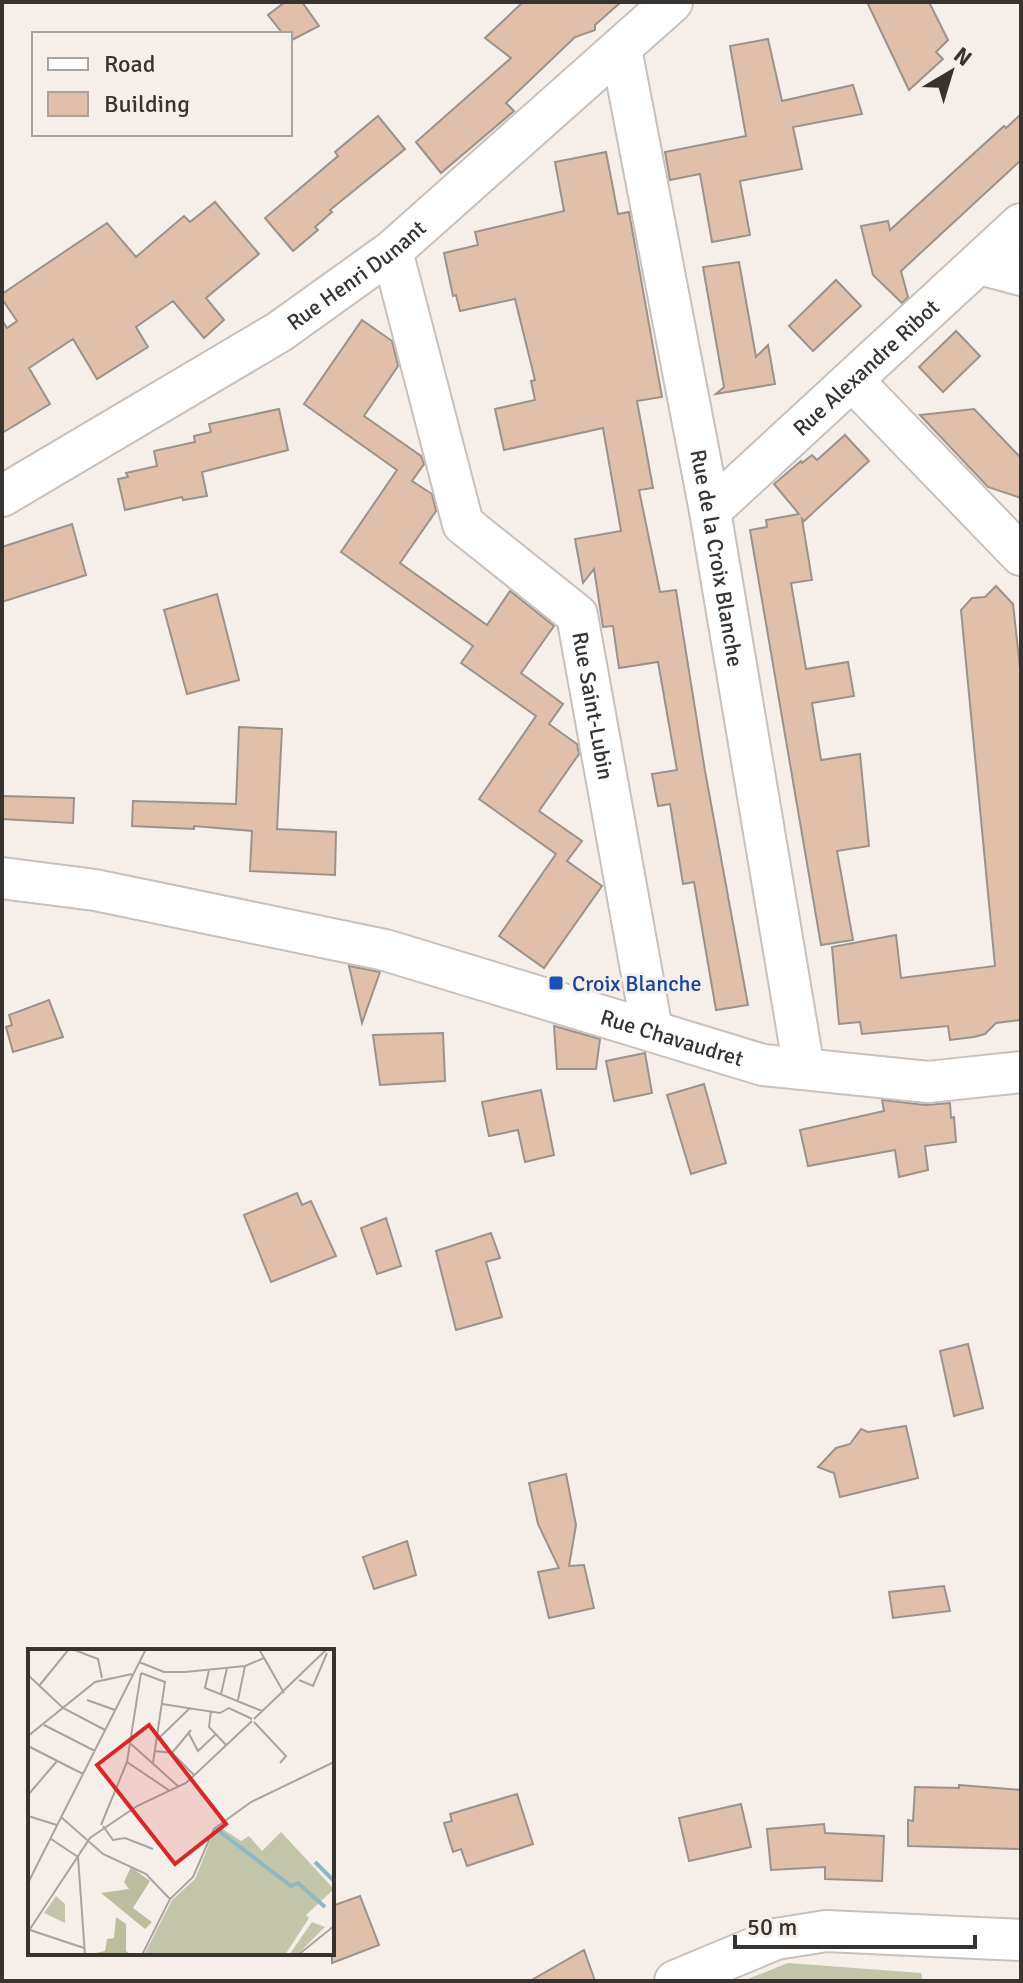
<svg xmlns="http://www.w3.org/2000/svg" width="1023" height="1983" viewBox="0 0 1023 1983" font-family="Signika,sans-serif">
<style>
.green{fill:#c3c5aa}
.building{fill:#e0c0ab;stroke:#99928d;stroke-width:2}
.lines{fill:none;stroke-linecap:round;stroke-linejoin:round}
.minor-casing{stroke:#c8c0bb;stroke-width:44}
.minor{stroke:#fff;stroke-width:40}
.transit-dot{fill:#1a4fb4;stroke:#f6eee9;stroke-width:3}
.labels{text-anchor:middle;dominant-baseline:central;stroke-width:6;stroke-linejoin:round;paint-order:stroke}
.street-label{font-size:22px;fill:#363331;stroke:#f6eee9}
.transit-label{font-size:22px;fill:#164399;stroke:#f6eee9;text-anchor:start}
.inset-river{fill:none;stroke:#8fb7c4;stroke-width:4}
.inset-road{fill:none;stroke:#a9a39f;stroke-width:2}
.view{fill:#d62828;fill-opacity:0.15;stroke:#d62828;stroke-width:4}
.inset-edge{fill:none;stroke:#363331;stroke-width:4}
</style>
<rect width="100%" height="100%" fill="#f6eee9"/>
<path class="green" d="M788,1963L921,1973L923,1981H743Z"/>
<path class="building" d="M285,2H302L319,26L290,41V34H283L268,15Z
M523,2H621L595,25V30L575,37L506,103L514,111L441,173L416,142L511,58L485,38Z
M867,2H929L948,40L936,52L943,59L909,90Z
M768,39L782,101L853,85L862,114L793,127L802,169L740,181L750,235L712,242L700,174L670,180L665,152L746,136L730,46Z
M1021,114V160L901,271L908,297L902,303L873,275L861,226L888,221L890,230L1004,126L1006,128Z
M378,116L405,149L330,210L332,212L315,227L318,230L293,251L265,218L338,156L335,152Z
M606,152L618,214L629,212L662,397L637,401L653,488L639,490L660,592L676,590L705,771L748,1005L716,1010L694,882L683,884L670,804L658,806L652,774L677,770L658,662L619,668L613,626L603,627L594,569L583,583L575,539L621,531L603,428L504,450L495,409L535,400L531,381L535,380L515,299L460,311L456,295L453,296L444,253L478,245L475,232L564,211L555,162Z
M215,202L259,254L206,298L224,320L204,338L173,301L136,327L148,347L97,379L73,339L29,368L50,404L2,433V320L7,328L17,321L2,299V294L107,223L136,257L184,216L190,222Z
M739,262L756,357L768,345L775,384L716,394L724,387L703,267Z
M836,280L861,306L813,351L789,326Z
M362,320L392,341L398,366L364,416L421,456L424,464L412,481L432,494L436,511L400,563L487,625L510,591L554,626L521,673L563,704L549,724L577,744L579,754L539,811L582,841L567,861L602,886L544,968L499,936L556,854L479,799L536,716L461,663L473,646L341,552L397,470L304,404Z
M956,331L980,356L943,392L919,367Z
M279,409L288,450L202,472L207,496L183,500L182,497L125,510L118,479L128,477L126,473L157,466L154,451L195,442L194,436L211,432L209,424Z
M974,409L1021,458V498L988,487L920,415Z
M845,435L869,461L804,521L802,519L812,580L791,583L806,669L848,662L854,696L812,703L821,760L860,754L869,846L837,851L853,940L821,945L750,530L767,527L766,520L799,514L774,484L801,461L802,463L812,455L817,460Z
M72,524L86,575L2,602V547Z
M996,586L1013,604L1021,677V1020L996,1023L985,1034L974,1037L950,1040L948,1026L862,1034L860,1022L839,1024L832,947L896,935L901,978L995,966L961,610L972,598L985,597Z
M217,594L239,680L187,694L164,610Z
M239,727L282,729L277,829L336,832L335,875L250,871L252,831L194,826V829L132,826L133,801L236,804Z
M2,796L74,798L73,823L2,819Z
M349,966L380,972L362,1023Z
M49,1000L63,1037L13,1052L6,1027L12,1025L9,1015Z
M554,1026L600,1039L596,1069H557Z
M443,1033L445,1081L380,1085L373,1035Z
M645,1053L652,1093L614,1101L606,1061Z
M704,1084L726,1163L691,1174L667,1095Z
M541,1090L554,1155L525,1162L518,1130L489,1136L482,1102Z
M882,1100L926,1105L950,1103L951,1118L954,1117L956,1142L925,1146L928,1170L899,1177L895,1150L808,1166L800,1130L884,1111Z
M297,1193L302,1205L311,1201L336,1256L271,1282L244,1215Z
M386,1218L401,1266L377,1274L361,1228Z
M491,1233L500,1258L486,1262L502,1317L456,1330L436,1251Z
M968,1344L983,1408L954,1416L940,1351Z
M906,1426L918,1478L840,1497L834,1473L818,1467L836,1448L850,1444L861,1429L868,1432Z
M566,1474L576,1525L569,1566L584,1565L594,1608L549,1618L538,1572L559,1568L538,1524L529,1483Z
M407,1541L416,1575L374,1589L363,1557Z
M944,1586L950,1611L893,1618L889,1592Z
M959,1785L1021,1790V1849L908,1846V1820L913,1821L915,1787L959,1788Z
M517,1794L533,1844L467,1866L461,1849L453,1852L444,1823L452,1821L450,1814Z
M741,1804L751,1847L689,1861L679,1818Z
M824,1824L825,1833L884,1836L882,1881L825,1879V1867L771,1870L767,1829Z
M360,1896L379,1945L332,1963V1906Z
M584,1950L595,1981H530Z"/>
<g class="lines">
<defs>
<g id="minor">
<path id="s1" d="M621,49L710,511L804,1069"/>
<path id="s2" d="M392,251L463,524L577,615L652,1030"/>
<path d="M979,264L1021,275"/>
<path d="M853,381L1021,555"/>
<path id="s3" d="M2,496L279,332L392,251L672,2"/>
<path id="s4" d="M710,511L1021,224"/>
<path id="s5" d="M2,878L95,890L385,950L763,1065L928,1082L1021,1072"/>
<path d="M675,1981L776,1939L826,1931L1021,1940"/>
</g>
</defs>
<use href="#minor" class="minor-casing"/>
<use href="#minor" class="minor"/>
</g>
<rect class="transit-dot" x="548" y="975" width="16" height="16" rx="4"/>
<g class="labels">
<g class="street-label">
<text stroke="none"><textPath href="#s3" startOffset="418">Rue Henri Dunant</textPath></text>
<text stroke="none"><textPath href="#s4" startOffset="212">Rue Alexandre Ribot</textPath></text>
<text stroke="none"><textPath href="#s1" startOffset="518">Rue de la Croix Blanche</textPath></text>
<text stroke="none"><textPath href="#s2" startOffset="520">Rue Saint-Lubin</textPath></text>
<text stroke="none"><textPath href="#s5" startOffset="690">Rue Chavaudret</textPath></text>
</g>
<g class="transit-label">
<text x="572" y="983">Croix Blanche</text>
</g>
</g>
<g transform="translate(28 1649)">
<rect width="306" height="306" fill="#f6eee9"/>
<path d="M193,179L213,192L221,187L234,202L253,183L306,240L278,266L281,269L257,306H116L144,251L167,230L186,183ZM28,247L37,255V274L16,264ZM284,273L297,278L269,306H261Z" fill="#c3c5aa"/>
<path d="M103,218L122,232L105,259L124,273L117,280L73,244L101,240L96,233ZM88,268L98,275V302L104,306H58L77,302L79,290L86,289Z" fill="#bbbe9c"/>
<path class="inset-river" d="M191,182L263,237L270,234L297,258M287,213L306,232"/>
<path class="inset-road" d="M44,0L70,10L74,29M231,0L256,44M111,13L136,23H157L217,17L236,9M181,21L177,39L234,62M113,24L137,33L125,114M0,26L35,59L77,81M271,31L285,37L299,4M11,37L41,0M193,45L199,19M59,51L87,61M210,51L217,17M134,55L192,64L201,59L224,70M183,62L181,78L198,96M226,70L299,0M226,73L258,107L252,114M16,76L67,102M160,83L170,102L188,85M0,87L67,33L104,25M130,90L162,59M103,95L151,138M0,97L55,125M127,102L144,104L166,126M144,104L163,81M99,113L142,142M0,146L29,112M0,167L29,176M33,168L75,205L118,225L142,250M73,176L99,113L113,24M75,177L85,191L97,189L125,200M23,190L50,208L57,306M0,234L118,0M2,280L62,189L109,157L158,134L224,72M2,281L56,299M114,306L142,250L165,228L186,180L223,153L306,113M270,306L306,277"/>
<path class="view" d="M121,76L198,175L147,215L69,116Z"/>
<rect width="306" height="306" class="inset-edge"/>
</g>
<rect width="1023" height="1983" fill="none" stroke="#363331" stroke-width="8"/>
<rect x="32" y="32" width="260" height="104" fill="#f6eee9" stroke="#a9a39f" stroke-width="2"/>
<rect x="48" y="58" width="40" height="12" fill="#ffffff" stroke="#a9a39f" stroke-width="2"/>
<text x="104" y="72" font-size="24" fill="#363331">Road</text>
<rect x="48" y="92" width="40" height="24" fill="#e0c0ab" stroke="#a9a39f" stroke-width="2"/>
<text x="104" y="112" font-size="24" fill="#363331">Building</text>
<g transform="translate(951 72) rotate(38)" stroke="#f6eee9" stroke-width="6" paint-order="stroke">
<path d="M0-6L14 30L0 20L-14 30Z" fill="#363331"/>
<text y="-12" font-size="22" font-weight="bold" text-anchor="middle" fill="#363331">N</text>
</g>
<path d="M735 1935v12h240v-12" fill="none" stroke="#363331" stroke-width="4"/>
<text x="747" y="1935" font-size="24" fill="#363331" stroke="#f6eee9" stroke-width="6" paint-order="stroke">50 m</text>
</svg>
